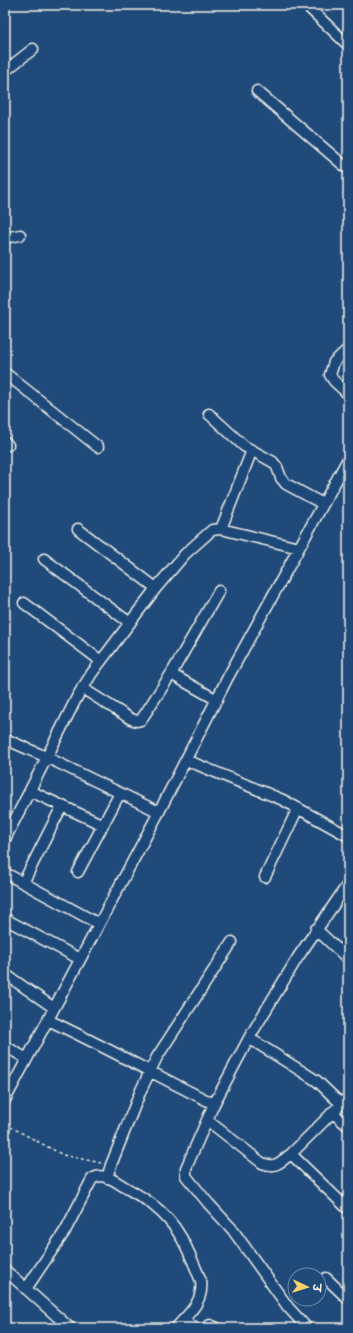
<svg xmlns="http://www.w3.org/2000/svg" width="353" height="1333" viewBox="0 0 353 1333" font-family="Pangolin,'Playpen Sans Deva',sans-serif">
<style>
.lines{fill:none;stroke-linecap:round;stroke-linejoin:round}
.minor-casing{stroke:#f4f1e8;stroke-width:13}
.path{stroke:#f4f1e8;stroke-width:1.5;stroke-dasharray:3 3;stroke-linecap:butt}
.minor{stroke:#1f4a7a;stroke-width:10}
</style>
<rect width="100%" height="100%" fill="#1f4a7a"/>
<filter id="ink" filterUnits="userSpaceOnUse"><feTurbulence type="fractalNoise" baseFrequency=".025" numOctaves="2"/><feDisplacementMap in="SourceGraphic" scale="8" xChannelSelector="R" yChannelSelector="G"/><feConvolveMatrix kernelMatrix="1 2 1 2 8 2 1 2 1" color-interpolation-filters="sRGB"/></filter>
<g filter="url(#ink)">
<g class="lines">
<defs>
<path id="minor" d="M306,5L348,45
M5,71L33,49
M257,91L348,169
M5,238L20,235
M348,349L334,362L330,375L334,381L348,394
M5,373L98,447
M209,414L244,446L273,462L277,467L281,478L286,484L323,504
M5,442L8,445
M78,529L156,588
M221,529L252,450
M44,559L130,623
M24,603L101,661
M171,674L217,700
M82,688L131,719L137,721L141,720L171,674L219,591
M5,739L44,756L159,812
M186,760L283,800L348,836
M30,791L103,825
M5,839L47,757L77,697L92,673L156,588L185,554L212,530L221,529L299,548
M78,872L120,793
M5,873L99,924
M265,877L298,808
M23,883L62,806
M5,919L80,959
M316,929L348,959
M5,974L54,1008
M48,1020C104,1046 159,1077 214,1104
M249,1038L317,1081L341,1104
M5,1046L27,1059
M348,1097L291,1154L348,1209
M5,1100L159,812L228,677L348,459
M332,1112L348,1126
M207,1120L262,1163C276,1169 280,1162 291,1154
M107,1178L111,1165L141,1090L157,1057L232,942
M5,1270L70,1328
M326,1278L348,1299
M26,1289L65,1231L92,1179C102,1172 114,1180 123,1186C133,1192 145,1198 154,1206C180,1226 189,1252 201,1281C204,1302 188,1314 176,1328
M184,1319L193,1327L196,1328
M205,1328L210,1325L217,1328
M307,1328L288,1307L232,1229L208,1203L186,1176V1168L214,1104L249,1038L298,957L348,884"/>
</defs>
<use href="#minor" class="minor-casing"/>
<path class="path" d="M5,1124L63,1155L101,1163"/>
<use href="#minor" class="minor"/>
</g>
</g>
<rect width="353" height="1333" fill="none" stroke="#1f4a7a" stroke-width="20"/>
<rect x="10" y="10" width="333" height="1313" fill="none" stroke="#f4f1e8" stroke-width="1.5" filter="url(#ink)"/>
<g transform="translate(307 1287) rotate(94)"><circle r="19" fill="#1f4a7a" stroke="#748da6"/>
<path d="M0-3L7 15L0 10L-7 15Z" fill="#ffd166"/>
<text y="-6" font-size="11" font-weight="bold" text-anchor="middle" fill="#f4f1e8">उ</text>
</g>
</svg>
